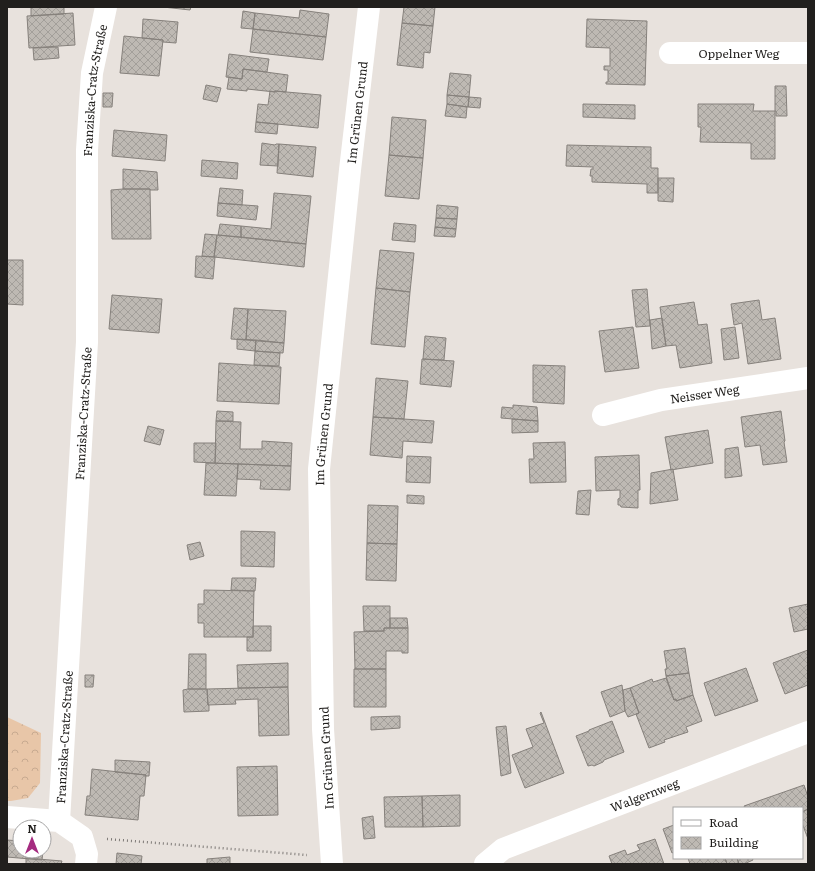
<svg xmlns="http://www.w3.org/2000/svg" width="815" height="871" viewBox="0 0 815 871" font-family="Literata,serif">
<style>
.forest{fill:url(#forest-crowns)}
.building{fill:url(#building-cross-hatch);stroke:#86817c}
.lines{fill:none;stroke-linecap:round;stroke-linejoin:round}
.path{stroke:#7d7976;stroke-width:2.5;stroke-dasharray:1 3;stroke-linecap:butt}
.minor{stroke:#fff;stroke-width:22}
.tertiary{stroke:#fff;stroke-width:22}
.labels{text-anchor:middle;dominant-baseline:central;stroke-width:4;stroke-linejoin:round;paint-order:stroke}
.street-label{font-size:12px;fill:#211f1d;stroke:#fff}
</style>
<defs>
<pattern id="forest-crowns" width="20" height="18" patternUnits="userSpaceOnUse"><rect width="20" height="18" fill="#e8c6a8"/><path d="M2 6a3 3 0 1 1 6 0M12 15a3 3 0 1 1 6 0" fill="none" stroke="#c7aa90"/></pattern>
<pattern id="building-cross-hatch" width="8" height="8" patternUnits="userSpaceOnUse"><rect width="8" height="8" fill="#beb9b3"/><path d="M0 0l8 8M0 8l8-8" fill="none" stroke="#a39f9a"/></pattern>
</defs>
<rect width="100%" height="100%" fill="#e8e2dd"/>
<path class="forest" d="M7,717L41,733L40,783L28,798L11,801H7Z"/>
<path class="building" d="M31,7H64V14L31,16Z
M163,7H191L190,10Z
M404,7H435L433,26L402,23Z
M300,10L329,14L326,37L253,29L255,13L299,18Z
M243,11L255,13L253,29L241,28Z
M73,13L75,45L29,48L27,16Z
M143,19L178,22L176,43L163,42V40L142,38Z
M587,19L647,21L645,85L606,84V82H608V70H604V66H610V48L586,47Z
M402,23L433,26L430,53L424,52L423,68L397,65Z
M253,29L326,37L323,60L250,52Z
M124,36L163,40L159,76L120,73Z
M58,47L59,58L34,60L33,48Z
M229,54L269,59L267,72L243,69L242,79L226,77Z
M243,69L288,75L286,92L275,91V92L247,89V91L227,89L229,77L242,79Z
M450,73L471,75L469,97L447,95Z
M206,85L221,88L217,102L203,99Z
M775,86H786L787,116H776V111H775Z
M270,91L275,92V91L321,95L318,128L256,122L258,104L268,105Z
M103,93H113L112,107H103Z
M447,95L469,97L468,107L447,104Z
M469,97L481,98L480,108L468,107Z
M447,104L467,107L466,118L445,116Z
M583,104L635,105V119L583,117Z
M698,104H754L753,111H775V159H751V143L700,142L701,127H698Z
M392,117L426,120L423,158L389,155Z
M256,122L278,124L277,134L255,132Z
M114,130L167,135L165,161L112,156Z
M262,143L275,145L276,144H279L278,166L260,165Z
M279,144L316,147L313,177L277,173Z
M567,145L651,147V168H658V193H647V184L592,182V176H590L591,169H593V167L566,166Z
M389,155L423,158L419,199L385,196Z
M202,160L238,163L237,179L201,176Z
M123,169L157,172L158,190H150V189H123Z
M658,178H674L673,202L658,201Z
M220,188L243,190L242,205L218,203Z
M123,189H150L151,239H112L111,190Z
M274,193L311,196L306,244L241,237V226L271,229Z
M218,203L258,206L256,220L217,216Z
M437,205L458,207L457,219L436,218Z
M436,218L457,219L456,229L435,227Z
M394,223L416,225L415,242L392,240Z
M220,224L241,226V237L218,235Z
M435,227L456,229L455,237L434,236Z
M205,234L217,235L214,257L202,256Z
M217,235L306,244L304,267L214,257Z
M380,250L414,253L410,292L376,288Z
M196,256L215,257L213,279L195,277Z
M7,260H23V305L7,304Z
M376,288L410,292L405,347L371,344Z
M647,289L650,326L636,327L632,290Z
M112,295L162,299L159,333L109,329Z
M759,300L762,320L775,318L781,359L748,364L742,323L734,325L731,304Z
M694,302L698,325L707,324L712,363L680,368L676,345L666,346L660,307Z
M234,308L248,309L246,340L231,339Z
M248,309L286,311L284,343L246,340Z
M662,318L666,346L652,349L650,320Z
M633,327L639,368L605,372L599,331Z
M735,327L739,358L724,360L721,329Z
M425,336L446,338L444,360L423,359Z
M237,339L256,340L255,351L237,349Z
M256,340L284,343L283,353L255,351Z
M255,351L280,353L279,366L254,365Z
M422,359L454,361L451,387L420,384Z
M219,363L281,367L279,404L217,401Z
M533,365L565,366L564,404L533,402Z
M376,378L408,381L404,419L373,417Z
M513,405L537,407L538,421L501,418L502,407L513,408Z
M217,411L233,412V421H216Z
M781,411L785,441L784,442L787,462L763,465L760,445L745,447L741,417Z
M373,417L434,421L432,443L403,441L402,458L370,455Z
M512,419L538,421V432L512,433Z
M216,421L241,422L240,449H262V441L292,443L291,466L215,463Z
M148,426L164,430L160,445L144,441Z
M708,430L713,463L671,470L665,437Z
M565,442L566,482L530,483L529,459H534L533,443Z
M194,443H216L215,463L194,462Z
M738,447L742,476L725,478V449Z
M639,455L640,490H638V508L621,507L620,505H618V499L620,498V490L596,491L595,457Z
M407,456L431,457L430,483L406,482Z
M206,463L238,464L236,496L204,495Z
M238,464L291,466L290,490L260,489L261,480L237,479Z
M673,469L678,500L650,504L651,473Z
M591,490L589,515L576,514L578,491Z
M407,495L424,496V504L407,503Z
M368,505L398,506L397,544L367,543Z
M241,531L275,532L274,567L241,566Z
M200,542L204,556L190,560L187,545Z
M367,543L397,544L396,581L366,580Z
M232,578H256L255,591L231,590Z
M204,590L254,591L253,637H204V623H198V604H204Z
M808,604V629L794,632L789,608Z
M363,606H390V628H384V631H364Z
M390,618H407L408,628H390Z
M253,626H271V651H247V637H253Z
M384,628H408V653H402V651H386V669H355L354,632L384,631Z
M685,648L689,673L666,676L665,669H667L664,651Z
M808,650V685L785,694L773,663Z
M189,654H206V689H188Z
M288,663V687L238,688L237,665Z
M746,668L758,701L715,716L704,683Z
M354,669H386V707H354Z
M689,673L693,695L676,701V699L674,700L666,676Z
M85,675H94L93,687H85Z
M666,678L674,700L676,699V701L693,695L702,721L686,727L688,732L664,740L665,742L649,748L636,714L639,713L630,688L652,679L653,682Z
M622,685L625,711L610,717L601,692Z
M288,687L289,735L259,736L258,699L235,700L236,704L208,705L207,689Z
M630,688L639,713L628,717L625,711L623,690Z
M188,689H207L208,705H209V711L184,712L183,690Z
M541,712L564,773L525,788L512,755L533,747L526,729L544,723L540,713Z
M400,716V728L371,730V717Z
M612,721L624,752L604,760L603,762L594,766L592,765L588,766L576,736L589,731V730Z
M506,726L511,773L501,776L496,727Z
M115,760L150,762L149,776H145L146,775L115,772Z
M277,766L278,815L238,816L237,767Z
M92,769L146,775L144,796H140L138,820L85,815L87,796H90Z
M804,785L808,797V809L802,812V808H745L744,806Z
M460,795V826L423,827L422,796Z
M422,796L423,827H385L384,797Z
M808,809V839L802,823V812Z
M373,816L375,838L364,839L362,818Z
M674,825V852L672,853L663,829Z
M655,839L664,864H612L609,856L625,850L627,855L640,850L637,845Z
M7,840L20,841V851H43L42,860L7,857Z
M117,853L142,856L141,864H116Z
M230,857V864H207V859Z
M26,858L62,861L61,864H26Z
M688,858H725L727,864H690Z
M725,858H737L739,864H727Z
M737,858H752L753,860L744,864H739Z"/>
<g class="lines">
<path class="path" d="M107,839L307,855"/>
<g class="minor">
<path id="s1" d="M670,53H808"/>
<path id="s2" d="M603,415L661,400L808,378"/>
<path d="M7,817L59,821L82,837L87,854L86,864"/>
<path id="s3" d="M59,821L87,342V150L92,73L106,7"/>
<path id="s4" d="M485,864L503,849L808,732"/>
</g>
<path class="tertiary" id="s5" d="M332,864L323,729L319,469L350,170L369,7"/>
</g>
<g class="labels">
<g class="street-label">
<text stroke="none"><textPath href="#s1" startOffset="69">Oppelner Weg</textPath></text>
<text stroke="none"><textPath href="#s3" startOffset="732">Franziska-Cratz-Straße</textPath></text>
<text stroke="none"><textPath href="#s5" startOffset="754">Im Grünen Grund</textPath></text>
<text stroke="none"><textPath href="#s2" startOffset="104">Neisser Weg</textPath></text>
<text stroke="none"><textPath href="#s3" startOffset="408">Franziska-Cratz-Straße</textPath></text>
<text stroke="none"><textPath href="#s5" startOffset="430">Im Grünen Grund</textPath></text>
<text stroke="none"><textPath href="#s3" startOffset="84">Franziska-Cratz-Straße</textPath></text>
<text transform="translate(326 758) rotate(-93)">Im Grünen Grund</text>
<text stroke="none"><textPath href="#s4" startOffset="175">Walgernweg</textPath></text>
</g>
</g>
<rect width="815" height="871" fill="none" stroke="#211f1d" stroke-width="16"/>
<rect x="673" y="807" width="130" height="52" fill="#ffffff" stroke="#a6a5a5"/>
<rect x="681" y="820" width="20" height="6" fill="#ffffff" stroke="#a6a5a5"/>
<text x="709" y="827" font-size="12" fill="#211f1d">Road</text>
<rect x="681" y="837" width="20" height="12" fill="url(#building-cross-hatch)" stroke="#a6a5a5"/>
<text x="709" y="847" font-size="12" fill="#211f1d">Building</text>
<g transform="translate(32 839)"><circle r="19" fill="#ffffff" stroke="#a6a5a5"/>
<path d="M0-3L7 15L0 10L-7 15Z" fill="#a52b80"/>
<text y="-6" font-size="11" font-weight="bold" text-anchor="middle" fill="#211f1d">N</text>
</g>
</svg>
